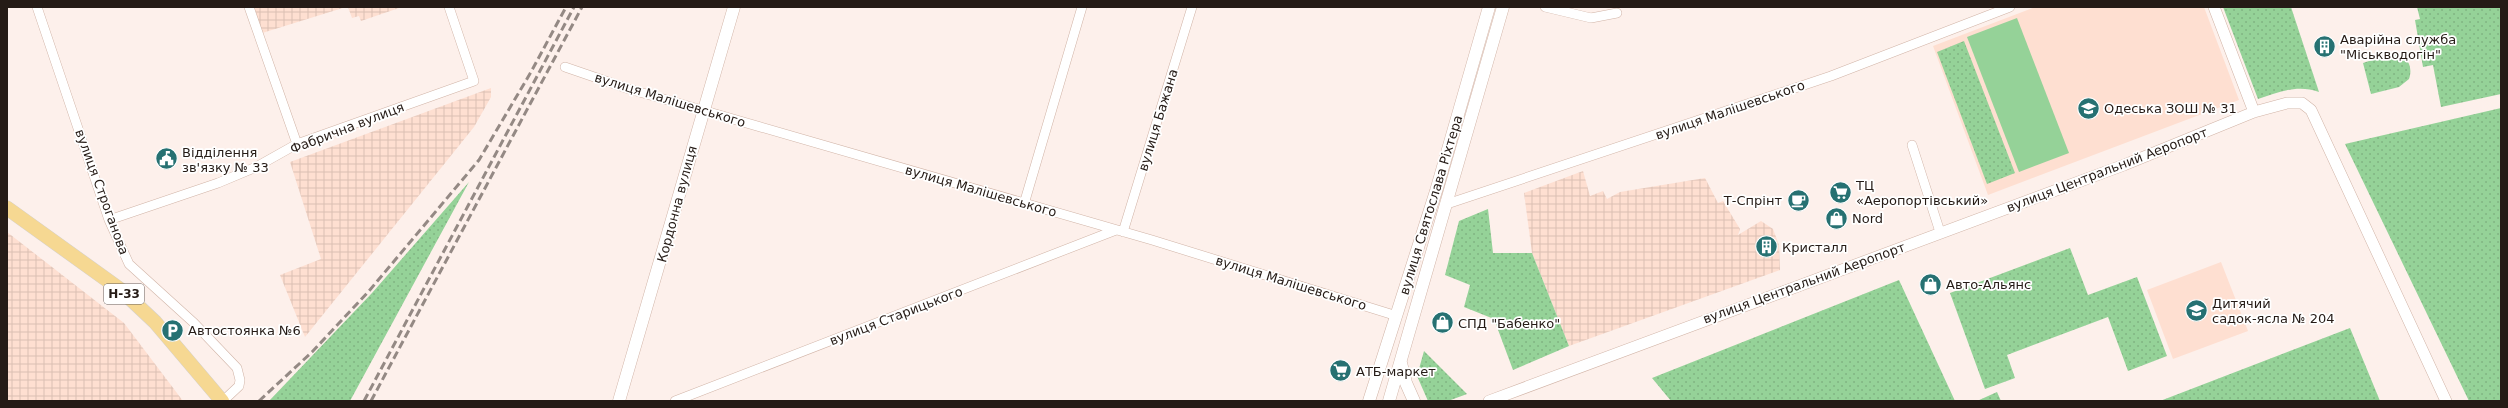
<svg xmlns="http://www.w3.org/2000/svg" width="2508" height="408" viewBox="0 0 2508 408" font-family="'DejaVu Sans',sans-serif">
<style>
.built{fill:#fedfd1}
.industrial{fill:url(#industrial-grid)}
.grass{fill:url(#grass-dots)}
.pitch{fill:#95d298}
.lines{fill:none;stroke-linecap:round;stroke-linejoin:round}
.minor-casing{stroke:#d1b4a7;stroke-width:10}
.tertiary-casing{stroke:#d1b4a7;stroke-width:12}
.secondary-casing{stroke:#d1b4a7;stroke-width:13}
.primary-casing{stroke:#d3d1d0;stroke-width:15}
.minor{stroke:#fff;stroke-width:9}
.tertiary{stroke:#fff;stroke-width:11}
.secondary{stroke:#fff;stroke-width:12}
.primary{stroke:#f6d892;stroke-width:14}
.rail{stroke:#948984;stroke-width:3;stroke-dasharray:8 4;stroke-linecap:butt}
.labels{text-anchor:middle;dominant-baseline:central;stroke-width:3.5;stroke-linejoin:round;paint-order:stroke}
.shield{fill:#fff;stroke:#665f5c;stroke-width:1}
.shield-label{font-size:12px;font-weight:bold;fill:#251b16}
.poi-label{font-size:13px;fill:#251b16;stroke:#fff;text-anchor:start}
.street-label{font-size:13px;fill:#251b16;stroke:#fff}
</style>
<defs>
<pattern id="industrial-grid" width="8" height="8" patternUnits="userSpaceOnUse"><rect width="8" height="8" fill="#fedfd1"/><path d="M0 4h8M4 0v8" fill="none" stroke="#dabfb3"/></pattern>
<pattern id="grass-dots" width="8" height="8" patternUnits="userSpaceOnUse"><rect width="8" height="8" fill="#95d298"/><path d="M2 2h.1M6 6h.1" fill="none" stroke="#80b482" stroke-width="1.8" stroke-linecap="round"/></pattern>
</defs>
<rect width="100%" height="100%" fill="#fdf0eb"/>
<path class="built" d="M2035,7H2204L2239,100L1988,195L1933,46Z
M2221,262L2248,331L2173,359L2147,290Z"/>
<path class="industrial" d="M250,7H346L259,34Z
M348,7H402L361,21L359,16L352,18Z
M491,88V97L474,127L305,337L280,275L321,259L290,162Z
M1583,171L1590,196L1603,191L1607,199L1620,192L1705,178L1718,203L1723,201L1740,229L1738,235L1761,221L1773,229L1779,245L1780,270L1569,346L1532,253L1524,193Z
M7,232L124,323L183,401H7Z"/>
<path class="grass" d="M2223,7H2291L2319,92C2298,84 2278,92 2258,99Z
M2417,7H2501V94L2441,107L2433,65L2423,67L2415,20L2420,19Z
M1964,41L2015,173L1987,184L1937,52Z
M2390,54C2405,53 2414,64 2409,79L2399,87L2371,94L2363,63Z
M2501,108V401H2469L2345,144Z
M469,182L350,401H269L372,293Z
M1488,209L1493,253H1532L1569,346L1513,370L1494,319L1464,307L1470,285L1445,275L1459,221Z
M2070,248L2088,295L2137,277L2167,356L2128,371L2108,317L2007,355L2015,378L1985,389L1950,293Z
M1899,280L1955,401H1671L1652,378Z
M2350,328L2380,401H2160Z
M1424,351L1467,394L1448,401H1428L1417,376Z
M1997,392L2001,401H1977Z"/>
<path class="pitch" d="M2017,18L2069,153L2019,172L1967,37Z"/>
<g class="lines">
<defs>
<path id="minor" d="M37,7L109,220L129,264L194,323L237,368L240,380L239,386L223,401
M249,7L297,144
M1545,7L1591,18L1617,13
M565,67L629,89L1152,240L1397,316
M1912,145L1940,232
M1024,204L1082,7
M1447,204L1831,76L2010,7
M109,220L218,183L256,167L297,144L474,81L449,7
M1123,232L1192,7
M675,401L1116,230"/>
<path id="tertiary" d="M2214,7L2254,112
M1489,401L2124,165L2254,112L2287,103H2302L2311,110L2446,401"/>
<path id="secondary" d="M1401,363L1406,383L1414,401
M619,401L734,7
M1369,401L1436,191L1489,7
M1389,401L1503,7"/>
<path id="primary" d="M7,208L121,290L155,322L222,401"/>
</defs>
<use href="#minor" class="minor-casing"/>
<use href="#tertiary" class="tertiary-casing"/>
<use href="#secondary" class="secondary-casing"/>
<use href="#primary" class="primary-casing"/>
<use href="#minor" class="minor"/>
<use href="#tertiary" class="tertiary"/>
<use href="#secondary" class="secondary"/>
<use href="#primary" class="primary"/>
<path class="rail" d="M259,401L312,352L369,291L479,160L531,72L566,7
M364,401L574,7
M371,401L582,7"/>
</g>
<defs>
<symbol id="building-disc" viewBox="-11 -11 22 22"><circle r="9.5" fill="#267172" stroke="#fff"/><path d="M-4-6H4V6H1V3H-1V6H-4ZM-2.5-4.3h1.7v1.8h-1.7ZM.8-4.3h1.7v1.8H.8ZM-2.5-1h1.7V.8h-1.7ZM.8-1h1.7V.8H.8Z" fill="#fff"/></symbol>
<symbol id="school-disc" viewBox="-11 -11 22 22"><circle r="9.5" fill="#267172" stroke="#fff"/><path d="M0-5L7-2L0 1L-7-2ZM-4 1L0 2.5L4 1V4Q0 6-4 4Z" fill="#fff"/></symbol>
<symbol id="civic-disc" viewBox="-11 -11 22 22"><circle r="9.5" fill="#267172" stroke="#fff"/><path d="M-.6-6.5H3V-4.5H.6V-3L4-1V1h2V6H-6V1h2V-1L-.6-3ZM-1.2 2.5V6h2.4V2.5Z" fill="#fff"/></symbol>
<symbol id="supermarket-disc" viewBox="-11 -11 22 22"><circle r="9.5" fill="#267172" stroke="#fff"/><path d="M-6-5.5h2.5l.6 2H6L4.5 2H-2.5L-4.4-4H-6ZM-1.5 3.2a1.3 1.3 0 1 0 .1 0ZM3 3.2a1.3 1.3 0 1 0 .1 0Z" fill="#fff"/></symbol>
<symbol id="cafe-disc" viewBox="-11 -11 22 22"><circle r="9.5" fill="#267172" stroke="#fff"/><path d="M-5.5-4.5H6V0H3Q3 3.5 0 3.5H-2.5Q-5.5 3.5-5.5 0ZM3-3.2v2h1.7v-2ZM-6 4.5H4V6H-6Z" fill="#fff"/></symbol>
<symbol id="shop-disc" viewBox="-11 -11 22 22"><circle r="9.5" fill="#267172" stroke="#fff"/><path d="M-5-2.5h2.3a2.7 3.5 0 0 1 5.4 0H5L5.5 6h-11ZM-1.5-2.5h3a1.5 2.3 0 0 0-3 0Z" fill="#fff"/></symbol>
<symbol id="parking-disc" viewBox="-11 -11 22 22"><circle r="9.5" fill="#267172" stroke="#fff"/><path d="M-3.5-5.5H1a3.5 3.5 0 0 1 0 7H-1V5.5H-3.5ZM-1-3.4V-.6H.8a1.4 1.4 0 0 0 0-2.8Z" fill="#fff"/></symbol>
</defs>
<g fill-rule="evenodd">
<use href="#building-disc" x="2312" y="34" width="25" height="25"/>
<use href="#school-disc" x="2076" y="96" width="25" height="25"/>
<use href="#civic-disc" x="154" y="146" width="25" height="25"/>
<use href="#supermarket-disc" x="1828" y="180" width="25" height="25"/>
<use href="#cafe-disc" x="1786" y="188" width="25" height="25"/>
<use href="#shop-disc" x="1824" y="206" width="25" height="25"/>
<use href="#building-disc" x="1754" y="234" width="25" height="25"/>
<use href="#shop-disc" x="1918" y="272" width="25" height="25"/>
<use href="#school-disc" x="2184" y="298" width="25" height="25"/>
<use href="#shop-disc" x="1430" y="310" width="25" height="25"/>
<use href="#parking-disc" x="160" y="318" width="25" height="25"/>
<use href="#supermarket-disc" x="1328" y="358" width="25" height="25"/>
</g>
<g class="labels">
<rect class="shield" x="104" y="284" width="40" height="20" rx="3"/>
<g class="shield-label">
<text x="124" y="294">Н-33</text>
</g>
<g class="poi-label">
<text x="2340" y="39">Аварійна служба<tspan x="2340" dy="15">"Міськводогін"</tspan></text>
<text x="2104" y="108">Одеська ЗОШ № 31</text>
<text x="182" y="152">Відділення<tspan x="182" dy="15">зв'язку № 33</tspan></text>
<text x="1856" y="185">ТЦ<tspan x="1856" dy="15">«Аеропортівський»</tspan></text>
<text x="1782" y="200" text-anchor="end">Т-Спрінт</text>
<text x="1852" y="218">Nord</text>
<text x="1782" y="247">Кристалл</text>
<text x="1946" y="284">Авто-Альянс</text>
<text x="2212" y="303">Дитячий<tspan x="2212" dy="15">садок-ясла № 204</tspan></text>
<text x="1458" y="323">СПД "Бабенко"</text>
<text x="188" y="330">Автостоянка №6</text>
<text x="1356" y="371">АТБ-маркет</text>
</g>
<g class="street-label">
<text transform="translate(670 100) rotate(17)">вулиця Малішевського</text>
<text transform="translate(1730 110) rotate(-19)">вулиця Малішевського</text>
<text transform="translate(1158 120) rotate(-73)">вулиця Бажана</text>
<text transform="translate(347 128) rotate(-21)">Фабрична вулиця</text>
<text transform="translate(2107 170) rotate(-21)">вулиця Центральний Аеропорт</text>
<text transform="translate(981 191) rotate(16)">вулиця Малішевського</text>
<text transform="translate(102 192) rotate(70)">вулиця Строганова</text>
<text transform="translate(677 204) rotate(-75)">Кордонна вулиця</text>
<text transform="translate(1431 205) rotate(-73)">вулиця Святослава Ріхтера</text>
<text transform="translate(1291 283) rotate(17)">вулиця Малішевського</text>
<text transform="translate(1804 283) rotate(-20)">вулиця Центральний Аеропорт</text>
<text transform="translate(896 316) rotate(-21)">вулиця Старицького</text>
</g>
</g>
<rect width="2508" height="408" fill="none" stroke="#251b16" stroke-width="16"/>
</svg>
